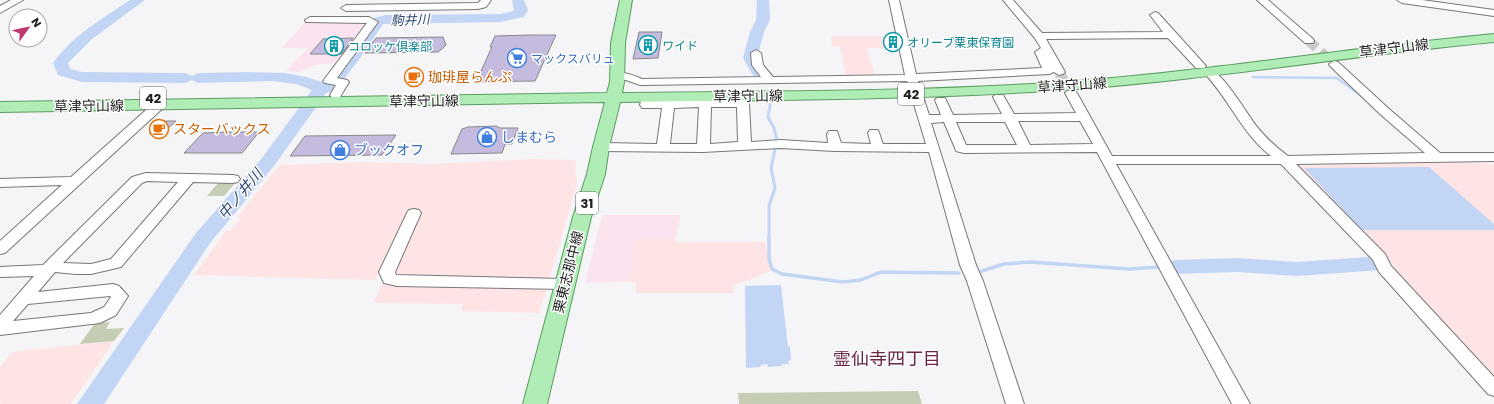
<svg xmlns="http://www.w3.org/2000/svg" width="1494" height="404" viewBox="0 0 1494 404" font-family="Poppins,'Noto Sans JP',sans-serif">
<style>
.commercial{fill:#fbe4f0}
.industrial{fill:#ffe4e6}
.green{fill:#c5cdb4}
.water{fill:#c2d5f5}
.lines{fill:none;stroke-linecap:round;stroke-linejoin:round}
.stream-far2{stroke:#c2d5f5;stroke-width:2.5}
.stream-far1{stroke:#c2d5f5;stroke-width:3}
.stream{stroke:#c2d5f5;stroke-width:3.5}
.river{fill:#c2d5f5;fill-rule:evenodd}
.building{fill:#c5bbde;stroke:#888889}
.minor-tunnel{stroke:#cacacc;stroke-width:10;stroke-dasharray:10 5.5;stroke-linecap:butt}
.minor-casing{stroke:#777778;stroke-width:2}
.major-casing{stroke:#5a9d61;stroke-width:2}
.minor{fill:#fff;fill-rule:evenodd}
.major{fill:#b0edb6;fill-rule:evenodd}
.labels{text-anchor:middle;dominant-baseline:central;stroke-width:3;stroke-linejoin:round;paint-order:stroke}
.far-culture-label{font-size:12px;fill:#0d838f;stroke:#fff;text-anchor:start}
.far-shop-label{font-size:12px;fill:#366cbe;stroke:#fff;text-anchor:start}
.far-water-label{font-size:13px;font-style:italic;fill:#2e4872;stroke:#fff}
.shield{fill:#fff;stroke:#626262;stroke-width:1}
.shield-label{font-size:13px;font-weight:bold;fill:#1e1e1f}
.street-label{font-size:14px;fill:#1e1e1f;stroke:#fff}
.food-label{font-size:14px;fill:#c56008;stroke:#fff;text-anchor:start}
.shop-label{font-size:14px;fill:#366cbe;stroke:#fff;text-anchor:start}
.water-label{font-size:15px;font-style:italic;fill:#2e4872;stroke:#fff}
.near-neighbourhood-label{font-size:18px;fill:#692641;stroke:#fff}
</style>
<rect width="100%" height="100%" fill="#f5f5f7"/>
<path class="commercial" d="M307,20L370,22L342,63L315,65L299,72L286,71L308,48H282Z
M602,215H681L676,239H635L629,282L585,283Z"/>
<path class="industrial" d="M831,36H884L887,48H867L875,76H846L840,47L832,46Z
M534,159L577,160L575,165L577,183L549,280L402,277L395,272L409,215L375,280L194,275L226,231H230L240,219L238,216L279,165L363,162L432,164Z
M1446,162L1494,164V380L1395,273L1393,264L1296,166Z
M635,239H676V242H765L771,271L733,286L734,293H636L635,282H629Z
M382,284L547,288L539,313L461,311L463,304L373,303Z
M114,341L71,404H0L1,400H0V367L12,352Z"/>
<path class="green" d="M219,182H236L224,196H207Z
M110,322L106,329L124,328L114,341L80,344L95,323Z
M918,391L922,404H739L738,393Z"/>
<path class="water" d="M1429,167L1494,224V230H1362L1304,168Z
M781,285L788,347L790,346L791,360L788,361L789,364H782V366L768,367L767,364L761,365L760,367L746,368L745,286Z"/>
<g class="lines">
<path class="stream-far2" d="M1253,77L1337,78L1368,101
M770,107V104"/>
<path class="stream-far1" d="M769,239V206L775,188L771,168L777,140L774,128L768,117L770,106"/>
<path class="stream" d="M769,238V259L772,269L782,274L843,282L861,280L881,272L959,273
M982,271L1004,264L1030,262L1129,269L1160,267"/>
<path class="river" d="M130,0H145L92,39L68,63L70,69L82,72L185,73L192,76L198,73L248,72L285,73L306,77L325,83L349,53L373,18L386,15L500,14L514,11L512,0H524L528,10L524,17L500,22L383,24L360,58L335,91L326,93L274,166L210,243L104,404H77L196,233L262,158L312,90L296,84L273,81L198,83L192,80L185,83L82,82L58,75L53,63C72,36 103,18 130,0Z
M757,0H769L770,20L764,32L757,58L770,79L767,82L762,84L757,82L743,58L750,32L756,20Z
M1381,256L1388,258L1391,263L1388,268L1381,270L1297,276L1237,272L1175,274L1168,272L1165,267L1168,262L1175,260L1237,258L1297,262Z"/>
</g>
<path class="building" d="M639,32H662L658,58L633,59Z
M531,35H556L535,81L476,82L492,47H490L495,36Z
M886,36H895L898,49H889Z
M443,37L446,45L443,48L438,52L365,53L376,38Z
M353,38L342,54H310L323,39Z
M161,121H176L164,132L149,133Z
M496,126L500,128H518L512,144H505L502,153L451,154L462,129L468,127Z
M227,132H259L242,153H184L203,133Z
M396,135L382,155L290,156L305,136Z"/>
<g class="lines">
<path class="minor-tunnel" d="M1309,41L1334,64
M1059,72L1071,93"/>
<defs>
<path id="minor" d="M11,0H23L0,13V6Z
M481,0H491L486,7L478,9L346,11L341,8L346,5L478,3Z
M889,0H899L916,74L1042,68L1035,52L1041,48L1034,37L1003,0H1013L1042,33L1163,32L1150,15L1155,12L1158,13L1206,66L1204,68H1196L1168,38L1046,39L1065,72L1063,74L1059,75L1054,72L1049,74L918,81L929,115H941L935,100L937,98H945L953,115L1002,114L993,97L995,95H1003L1014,114L1076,113L1065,93L1067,91H1075L1077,93L1112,156H1271C1243,135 1229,99 1205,74L1203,72L1209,69C1223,72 1248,116 1258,128C1267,139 1277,148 1288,156L1425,153L1380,114L1330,66L1329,64L1334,61L1338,62L1388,108L1440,153H1494V161L1296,164L1385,254L1391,266L1494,377V396L1488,394L1379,272L1373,260L1281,164H1116L1250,404H1232L1097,152L964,153L956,151L955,148L944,122L931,123L976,265L983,281L1024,404H1006L967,281L960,265L929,152L835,151L781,148L703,152L601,151L596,150L595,147L596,144L601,143L657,144L662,108H642L640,105L643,94H651L653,96L652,101L736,100L738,94H746L749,103L751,142L781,140L828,143L827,134L829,131H837L841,143L871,144L868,133L870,130H878L883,144H926L907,81L640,85L626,80L613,79L611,77C619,69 633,75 642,79L761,77L752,65L751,53L756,50L761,53L763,65L773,77L905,75ZM699,107L697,144H670L674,108ZM711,107H737L738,142L710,144ZM1018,121H1080L1093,144L1030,145ZM956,122H1005L1017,145H966Z
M1257,0H1268L1313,39L1314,41L1313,43H1305Z
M1397,0H1422L1494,10V16L1402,3Z
M310,17H369L378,22L337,78L347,80L349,82L340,97H332L330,95L336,85L325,83L323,81L367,23L306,22L305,20Z
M159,101L163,102L165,105L163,108L5,253L0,254V241L62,185L0,187V179L71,177L155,102Z
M146,173L233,175L238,176L240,179L238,182L233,183L193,182L121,267L91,274H76L55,272L38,292L113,284L119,286L128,296L116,315L100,323L0,335V315L34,276L0,277V267L43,265L132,177ZM147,181L178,182L111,259L91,264L63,263L142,183ZM110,296L111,297L104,307L91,313L13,321L28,304Z
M414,209L419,210L421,213L395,272L396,275L565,279L571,280L573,284L571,288L565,289L397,286L384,283L379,272L407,213L409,210Z"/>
<path id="major" d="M620,0H632L625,43L624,82L622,93C764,91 907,92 1048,83C1198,73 1345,48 1494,34V42C1345,56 1197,82 1047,91C905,100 763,100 620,102L609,147L605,174L591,217L547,404H523L573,217L587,174L593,147L605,102L0,112V102L607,93L610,82L611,43Z"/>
</defs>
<use href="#minor" class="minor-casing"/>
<use href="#major" class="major-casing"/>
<use href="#minor" class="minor"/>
<use href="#major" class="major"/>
</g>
<defs>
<symbol id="building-ring" viewBox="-11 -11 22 22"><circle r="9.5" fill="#fff" stroke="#0f9aa8" stroke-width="1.5"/><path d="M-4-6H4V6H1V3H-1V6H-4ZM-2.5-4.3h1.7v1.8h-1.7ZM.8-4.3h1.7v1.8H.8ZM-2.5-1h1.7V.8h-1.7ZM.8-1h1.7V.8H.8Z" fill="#0f9aa8"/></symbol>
<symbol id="supermarket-ring" viewBox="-11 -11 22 22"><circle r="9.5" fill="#fff" stroke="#3f7fe0" stroke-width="1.5"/><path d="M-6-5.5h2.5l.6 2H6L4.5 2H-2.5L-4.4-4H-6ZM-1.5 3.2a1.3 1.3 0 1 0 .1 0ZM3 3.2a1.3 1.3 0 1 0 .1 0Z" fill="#3f7fe0"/></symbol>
<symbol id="cafe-ring" viewBox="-11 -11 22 22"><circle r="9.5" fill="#fff" stroke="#e8710a" stroke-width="1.5"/><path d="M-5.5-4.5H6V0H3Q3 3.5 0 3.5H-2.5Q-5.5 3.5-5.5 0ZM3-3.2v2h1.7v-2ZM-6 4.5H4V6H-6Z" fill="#e8710a"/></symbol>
<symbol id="shop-ring" viewBox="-11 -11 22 22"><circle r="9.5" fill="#fff" stroke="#3f7fe0" stroke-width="1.5"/><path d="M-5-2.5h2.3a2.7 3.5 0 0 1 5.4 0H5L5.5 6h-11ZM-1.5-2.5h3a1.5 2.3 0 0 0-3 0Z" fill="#3f7fe0"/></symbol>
</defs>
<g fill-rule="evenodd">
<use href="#building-ring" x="882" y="31" width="22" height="22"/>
<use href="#building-ring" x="637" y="34" width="22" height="22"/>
<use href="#building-ring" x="323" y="35" width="22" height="22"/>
<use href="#supermarket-ring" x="506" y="47" width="22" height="22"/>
<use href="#cafe-ring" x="403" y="66" width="22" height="22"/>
<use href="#cafe-ring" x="148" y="118" width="22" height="22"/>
<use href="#shop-ring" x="476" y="126" width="22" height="22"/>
<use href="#shop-ring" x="329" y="139" width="22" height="22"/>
</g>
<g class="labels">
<g class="far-culture-label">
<text x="907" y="42">オリーブ栗東保育園</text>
<text x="662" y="45">ワイド</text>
<text x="348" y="46">コロッケ倶楽部</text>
</g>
<g class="far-shop-label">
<text x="531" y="58">マックスバリュ</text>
</g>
<g class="far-water-label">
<text transform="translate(410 20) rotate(-2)">駒井川</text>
</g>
<g class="shield">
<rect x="898" y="83" width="26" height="22" rx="3"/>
<rect x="140" y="87" width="26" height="22" rx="3"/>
<rect x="576" y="192" width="22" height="22" rx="3"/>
</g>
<g class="shield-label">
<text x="911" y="94">42</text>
<text x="153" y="98">42</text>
<text x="587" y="203">31</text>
</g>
<g class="street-label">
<text transform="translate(1394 48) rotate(-7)">草津守山線</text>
<text transform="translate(1072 85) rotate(-4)">草津守山線</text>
<text transform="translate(748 96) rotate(-1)">草津守山線</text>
<text transform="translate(424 101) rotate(-1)">草津守山線</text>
<text transform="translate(89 106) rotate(-1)">草津守山線</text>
<text transform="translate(568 272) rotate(-76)">栗東志那中線</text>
</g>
<g class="food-label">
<text x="428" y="77">珈琲屋らんぷ</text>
<text x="173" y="129">スターバックス</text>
</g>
<g class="shop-label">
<text x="501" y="137">しまむら</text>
<text x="354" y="150">ブックオフ</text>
</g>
<g class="water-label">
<text transform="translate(240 194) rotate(-50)">中ノ井川</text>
</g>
<g class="near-neighbourhood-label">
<text x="887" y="358">霊仙寺四丁目</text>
</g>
</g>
<g transform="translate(28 28) rotate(57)"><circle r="19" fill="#ffffff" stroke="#a5a5a5"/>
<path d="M0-3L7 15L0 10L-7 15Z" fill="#c13873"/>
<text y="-6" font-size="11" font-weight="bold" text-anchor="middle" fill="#1e1e1f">N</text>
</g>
</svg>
